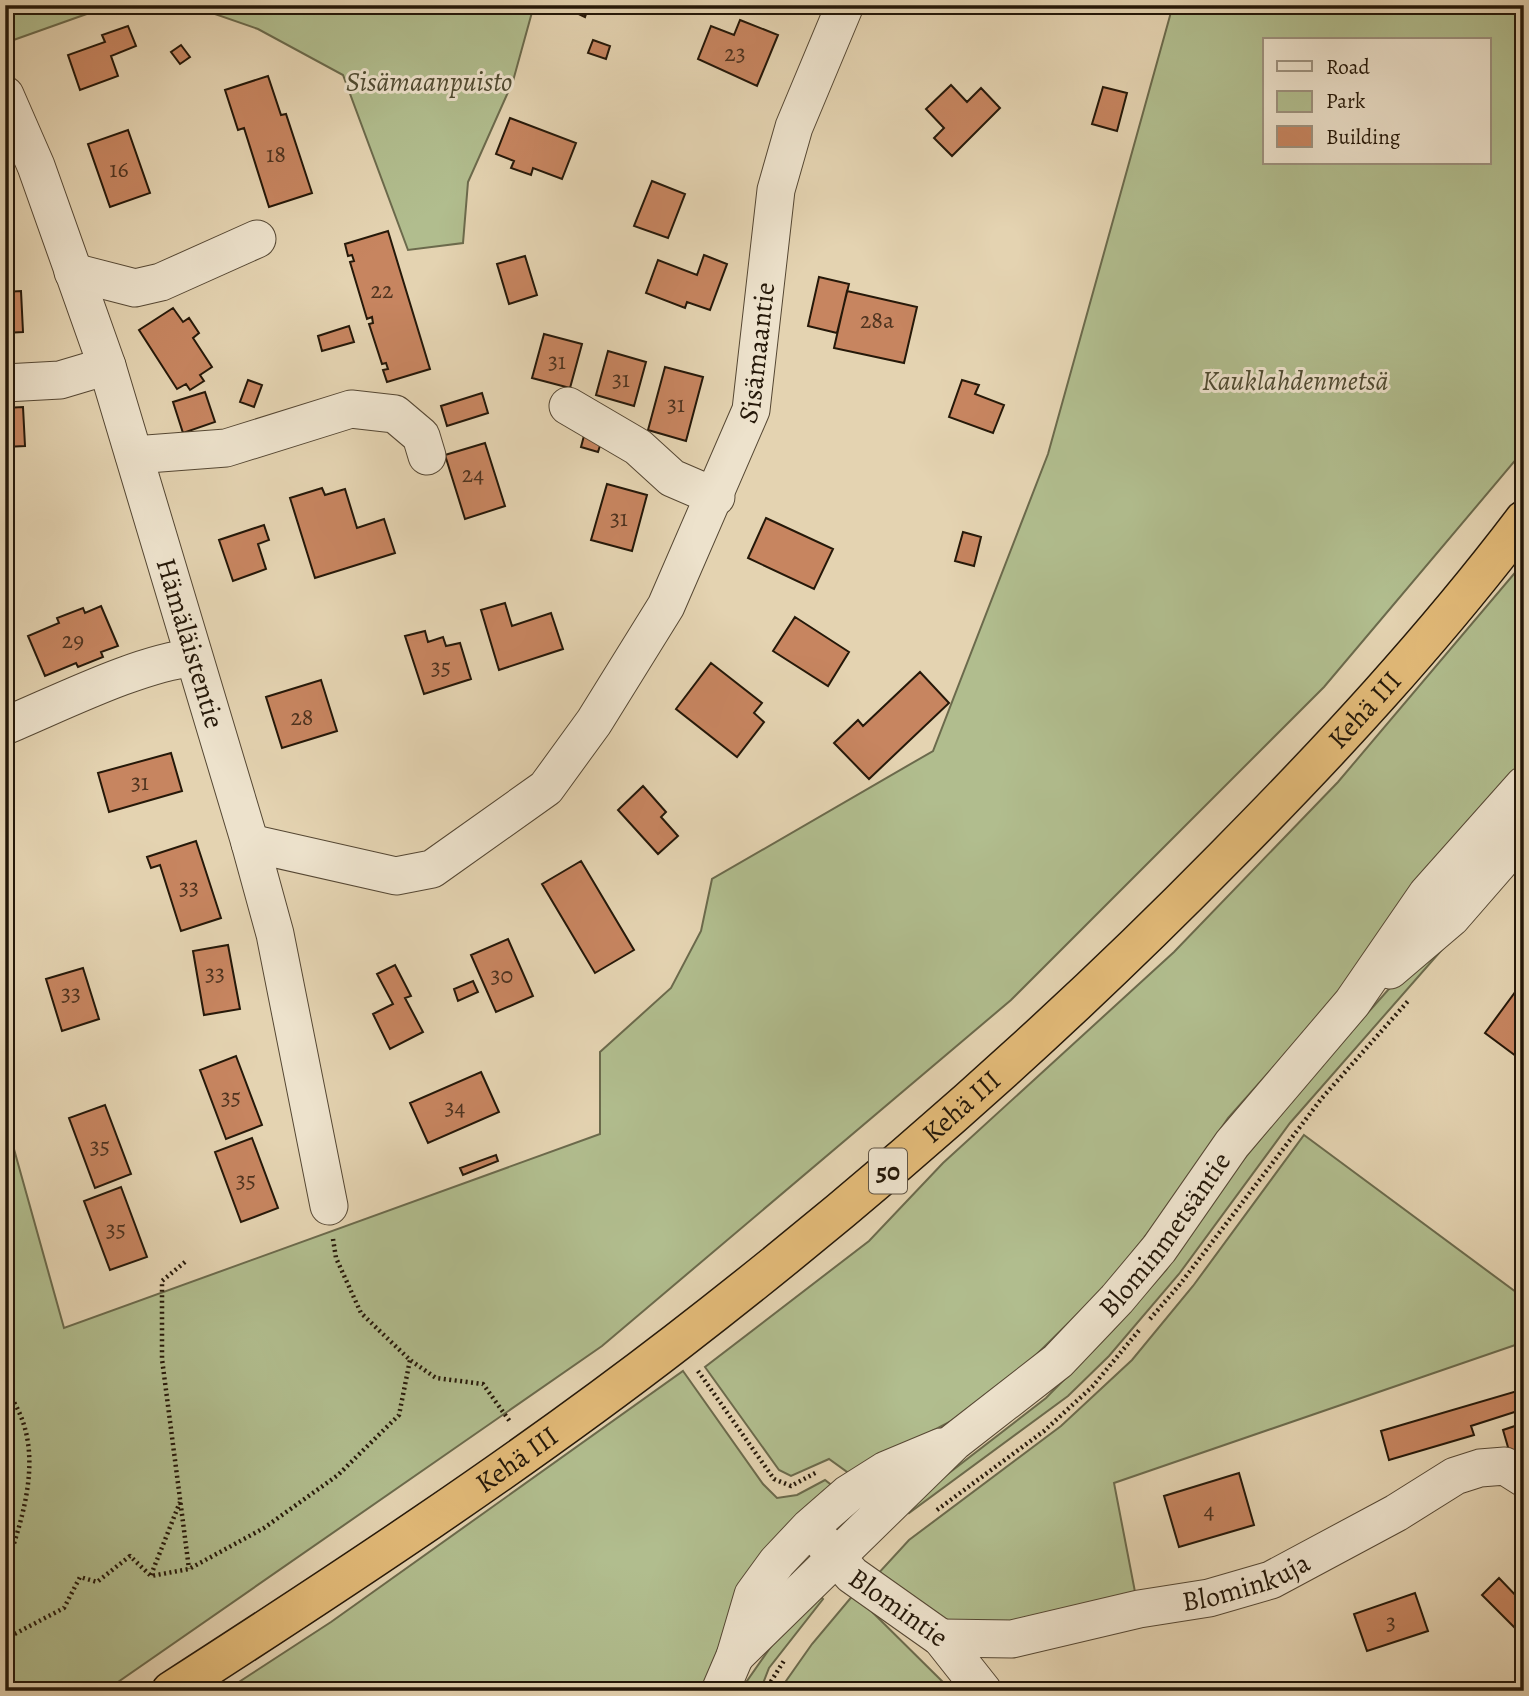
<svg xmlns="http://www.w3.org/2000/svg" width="1529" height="1696" viewBox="0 0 1529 1696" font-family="Alegreya,serif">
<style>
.green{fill:#b1bd8e;stroke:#6b6a4c;stroke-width:2;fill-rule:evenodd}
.building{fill:#c78560;stroke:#251809;stroke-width:2}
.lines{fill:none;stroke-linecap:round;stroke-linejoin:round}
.minor-casing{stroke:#554733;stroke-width:39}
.highway-casing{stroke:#251809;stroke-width:41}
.path{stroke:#251809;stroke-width:4.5;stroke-dasharray:2 3.5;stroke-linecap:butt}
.minor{stroke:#ede2cc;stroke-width:37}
.highway{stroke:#e2ba78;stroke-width:38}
.labels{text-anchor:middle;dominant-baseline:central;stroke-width:6;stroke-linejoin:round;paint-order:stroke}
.number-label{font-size:24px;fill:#4e331f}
.shield{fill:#ede2cc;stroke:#615544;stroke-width:2}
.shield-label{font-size:26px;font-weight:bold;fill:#251809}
.park-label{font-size:28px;font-style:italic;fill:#4f4a31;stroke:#ede2cc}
.street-label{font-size:28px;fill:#251809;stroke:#ede2cc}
</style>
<rect width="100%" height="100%" fill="#e4d3b1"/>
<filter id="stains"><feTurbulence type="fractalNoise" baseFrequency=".00286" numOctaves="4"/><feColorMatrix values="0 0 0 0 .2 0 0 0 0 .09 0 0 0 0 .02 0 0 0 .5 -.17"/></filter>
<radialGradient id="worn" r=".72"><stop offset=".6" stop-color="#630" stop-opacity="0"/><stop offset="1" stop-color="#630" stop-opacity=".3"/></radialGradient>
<path class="green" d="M5,5H112L5,43Z
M189,5H534L513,81L468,182L463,243L408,250L343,75L258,29Z
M1173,5H1524V450L1324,687L1011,1000L602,1346L105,1691H5V1117L64,1328L600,1134V1052L671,988L701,931L712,879L933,751L1048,454ZM1265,40H1489V163H1265Z
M1524,562V769L1301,1036L1228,1118L1162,1215L1104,1288L1034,1357L961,1416L850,1474L829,1459L791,1476L779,1470L705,1367L869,1241L943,1163L1174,952L1338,782Z
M1496,888L1290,1123L1179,1274L1109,1356L1068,1396L909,1513L905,1507L1046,1398L1112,1331L1166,1270L1237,1167L1333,1052L1388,990Z
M1304,1135L1524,1298V1342L1114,1483L1136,1597L961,1634L875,1577L909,1540L1061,1426L1132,1360L1193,1286Z
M683,1371L763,1484L777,1498L797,1495L825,1480L834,1487L703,1691H225L331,1622Z
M816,1591L823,1599L769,1668L760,1691H740L786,1625Z
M854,1594L952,1691H779L812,1644Z"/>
<path class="building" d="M560,5H589L585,17Z
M740,20L778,35L757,86L698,59L711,26L734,35Z
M128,26L136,46L111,56L118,76L80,90L68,55L105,42L102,35Z
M593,40L610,46L606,59L588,53Z
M181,45L190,57L180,64L171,52Z
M268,76L281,115L286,114L312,193L269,207L244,128L238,130L225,90Z
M951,85L967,102L981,88L1000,108L952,156L934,138L944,128L926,109Z
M1103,87L1127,93L1117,131L1092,124Z
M510,118L576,143L562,179L533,168L531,175L511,168L514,161L496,154Z
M128,130L150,193L110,207L88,144Z
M652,181L685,194L668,238L634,226Z
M388,231L430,369L387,382L383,370L388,369L386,363L382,364L369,324L373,323L372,317L367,319L350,262L354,261L352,255L348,256L345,244Z
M704,255L727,264L710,310L687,302L685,308L646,293L658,260L697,275Z
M525,256L537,295L509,304L497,264Z
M819,277L849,284L837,333L808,326Z
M21,291L23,332L5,333V292Z
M847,291L917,307L904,363L834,348Z
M173,308L183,322L189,318L199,333L193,338L212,367L200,375L204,381L190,390L186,384L177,389L139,330Z
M349,326L354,342L322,351L318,336Z
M544,334L582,344L570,388L532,378Z
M608,351L646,362L634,406L596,395Z
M665,367L703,377L686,441L648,430Z
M248,380L262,385L254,407L240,402Z
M962,380L979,385L975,394L1004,405L993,433L949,417Z
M205,392L215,422L183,433L173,402Z
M482,393L488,413L447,426L441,406Z
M23,407L25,446L5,447V408Z
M585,432L603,436L598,452L581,447Z
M485,443L505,506L465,519L445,455Z
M607,484L647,495L632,551L591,540Z
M322,488L325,495L345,489L357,528L384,519L395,553L315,578L290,498Z
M766,518L833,549L814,589L748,558Z
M264,525L269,540L258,544L266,569L233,581L219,540Z
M963,532L981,537L974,566L955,561Z
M505,603L512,626L551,613L563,649L499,670L481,610Z
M101,606L118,646L101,652L103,657L78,667L76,663L45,676L28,636L59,623L57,618L83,608L85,613Z
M795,617L849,652L828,686L773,651Z
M425,631L428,642L443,637L446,646L460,643L471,679L424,694L405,636Z
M711,663L762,703L754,713L764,722L737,757L676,709Z
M920,672L949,703L869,779L834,743L858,720L863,726Z
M321,680L337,731L282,748L266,697Z
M171,753L182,791L109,812L98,773Z
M643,786L666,812L661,817L678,836L658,854L618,810Z
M196,841L221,918L181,931L160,865L151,868L147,857Z
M581,861L634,950L595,973L542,884Z
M508,939L533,996L496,1012L471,955Z
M228,945L240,1009L204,1015L193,951Z
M395,965L411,996L405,998L423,1032L390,1049L373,1014L393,1004L377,974Z
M83,968L99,1019L62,1031L46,979Z
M1524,980V1062L1485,1033Z
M473,981L478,992L458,1001L454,989Z
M236,1056L262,1125L226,1139L200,1070Z
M481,1072L499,1112L428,1143L410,1103Z
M105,1105L131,1174L95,1188L69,1118Z
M252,1138L278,1208L241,1222L215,1152Z
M496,1155L498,1161L463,1175L460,1168Z
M121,1187L147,1257L110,1270L84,1201Z
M1524,1389V1409L1471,1426L1474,1435L1389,1460L1381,1431Z
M1524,1423V1458L1512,1461L1503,1430Z
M1239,1473L1254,1525L1179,1547L1164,1496Z
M1499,1578L1519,1599L1524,1595V1629L1520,1633L1482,1595Z
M1415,1593L1428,1631L1367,1651L1354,1614Z"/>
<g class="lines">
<defs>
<g id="minor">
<path id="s1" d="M5,95L36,166L107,366L250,843L275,934L329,1206"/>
<path d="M73,272L135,288L161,282L257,239"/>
<path d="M5,383L60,380L107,366"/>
<path d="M568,406L638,447L672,478L716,497"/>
<path d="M134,455L226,448L351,409L395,414L421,436L427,456"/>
<path d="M5,726C56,705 141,662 193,658"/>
<path id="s2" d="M250,843L396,876L432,869L546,788L594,722L666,606L751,410L776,190L794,127L845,5"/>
<path d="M1390,970L1451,918L1524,834"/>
<path id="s3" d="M820,1539L852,1575L941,1638L983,1691"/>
<path id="s4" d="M941,1638L1012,1639L1139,1609L1209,1598L1271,1580L1396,1513L1455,1476L1480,1468L1505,1466L1524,1478"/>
<path id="s5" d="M735,1656L954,1442L1058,1361L1117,1299L1159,1249L1232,1144L1352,1003L1427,894L1524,785"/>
<path d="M720,1691L735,1656L753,1595L777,1562L809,1528L848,1494L886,1470L941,1447"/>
</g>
<g id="highway">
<path id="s6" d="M171,1691C343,1580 515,1467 677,1342C870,1193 1053,1032 1224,858C1330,751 1433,640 1524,520"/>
</g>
</defs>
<use href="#minor" class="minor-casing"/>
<use href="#highway" class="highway-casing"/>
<path class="path" d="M333,1239L336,1258L361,1313L410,1360L436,1378L483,1384L511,1423
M185,1262L162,1281V1359L189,1569
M1150,1319L1181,1283L1322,1098L1409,1000
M698,1371L774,1479L791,1486L817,1472
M5,1389C48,1444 25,1511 5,1571
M937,1510L1044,1431L1092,1387L1141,1328
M151,1575L180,1502
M5,1604L10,1639
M5,1639L64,1608L80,1577L97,1582L130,1556L151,1576L189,1569L264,1528L338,1475L399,1415L410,1360
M765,1691L785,1659"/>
<use href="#minor" class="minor"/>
<use href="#highway" class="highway"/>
</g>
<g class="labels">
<g class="number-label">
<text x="735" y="53">23</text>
<text x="276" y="154">18</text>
<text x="119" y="169">16</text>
<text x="382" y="290">22</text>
<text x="877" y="320">28a</text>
<text x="557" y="361">31</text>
<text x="621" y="379">31</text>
<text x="676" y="404">31</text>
<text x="473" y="474">24</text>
<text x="619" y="518">31</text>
<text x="73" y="640">29</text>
<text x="441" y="667">35</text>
<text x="302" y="717">28</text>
<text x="140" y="782">31</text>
<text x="189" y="887">33</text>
<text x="215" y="973">33</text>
<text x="502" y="975">30</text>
<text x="71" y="993">33</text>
<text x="231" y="1097">35</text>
<text x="455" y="1107">34</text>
<text x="100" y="1146">35</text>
<text x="246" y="1180">35</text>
<text x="116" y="1229">35</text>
<text x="1209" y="1510">4</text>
<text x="1391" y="1622">3</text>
</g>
<rect class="shield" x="869" y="1148.5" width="38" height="45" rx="5"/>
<g class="shield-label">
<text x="888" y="1171">50</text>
</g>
<g class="park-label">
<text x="429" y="82">Sisämaanpuisto</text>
<text x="1295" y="381">Kauklahdenmetsä</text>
</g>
<g class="street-label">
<text stroke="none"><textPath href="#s2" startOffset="816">Sisämaantie</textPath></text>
<text stroke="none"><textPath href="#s1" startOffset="579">Hämäläistentie</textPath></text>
<text stroke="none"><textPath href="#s6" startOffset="1550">Kehä III</textPath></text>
<text stroke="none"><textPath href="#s6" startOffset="984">Kehä III</textPath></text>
<text stroke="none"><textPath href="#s5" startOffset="604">Blominmetsäntie</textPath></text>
<text stroke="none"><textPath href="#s6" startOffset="416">Kehä III</textPath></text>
<text stroke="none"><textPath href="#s4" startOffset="312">Blominkuja</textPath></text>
<text stroke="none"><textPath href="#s3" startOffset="105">Blomintie</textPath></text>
</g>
</g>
<rect width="1529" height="1696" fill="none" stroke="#e4d3b1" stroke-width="28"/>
<rect x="7" y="7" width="1515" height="1682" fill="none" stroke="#251809" stroke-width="3.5"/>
<rect x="14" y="14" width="1501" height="1668" fill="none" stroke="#251809" stroke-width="2"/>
<rect x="1263" y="38" width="228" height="126" fill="#ede2cc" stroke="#9d917e" stroke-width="2"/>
<rect x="1277" y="61" width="35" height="10" fill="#ede2cc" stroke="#9d917e" stroke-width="2"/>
<text x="1326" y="74" font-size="21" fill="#251809">Road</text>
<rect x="1277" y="91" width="35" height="21" fill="#b1bd8e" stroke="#9d917e" stroke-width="2"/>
<text x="1326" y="108" font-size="21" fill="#251809">Park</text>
<rect x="1277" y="126" width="35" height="21" fill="#c78560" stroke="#9d917e" stroke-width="2"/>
<text x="1326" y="144" font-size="21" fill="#251809">Building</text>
<rect width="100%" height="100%" filter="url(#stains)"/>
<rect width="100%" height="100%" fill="url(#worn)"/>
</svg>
